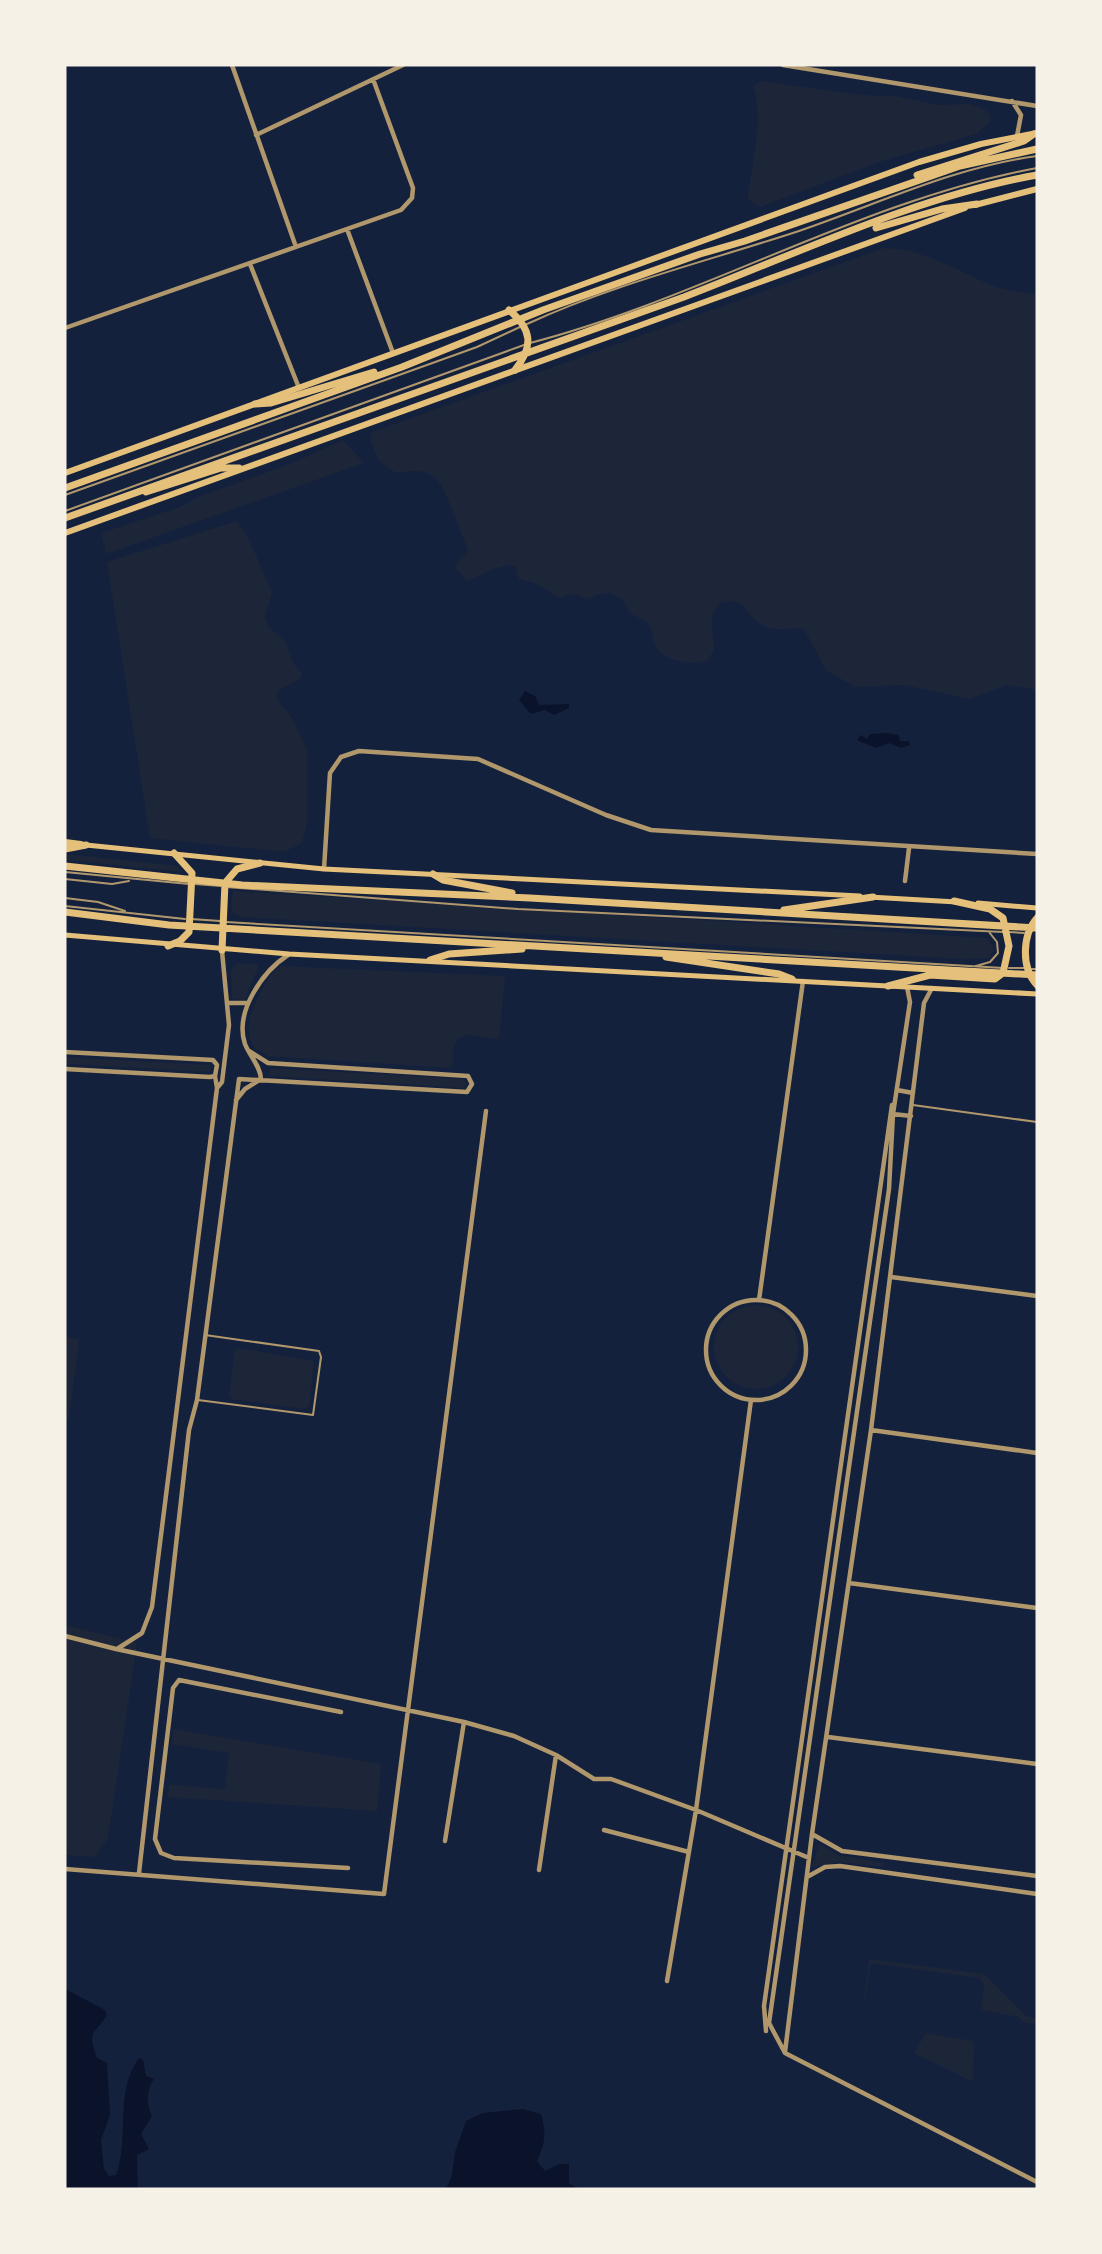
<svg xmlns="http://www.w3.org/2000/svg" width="1102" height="2254" viewBox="0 0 1102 2254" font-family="'Archivo Narrow',sans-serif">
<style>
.green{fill:#1d2539}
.water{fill:#0b132b}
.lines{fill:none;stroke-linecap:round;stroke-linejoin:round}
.service{stroke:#b1986c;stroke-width:2}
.minor{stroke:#b1986c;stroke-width:4.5}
.secondary{stroke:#e5c07b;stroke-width:5}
.primary{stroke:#e5c07b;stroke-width:6}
.trunk{stroke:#e5c07b;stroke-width:7}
</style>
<rect width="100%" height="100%" fill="#14213d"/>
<path class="green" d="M762,81L861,95L896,96L937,105L970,104L986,110L991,117L988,124L976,134L882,161L760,207L748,199C751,163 765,121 753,86Z
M884,248C926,249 956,271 994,286C1007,291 1023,292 1037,295V690L1007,685L970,699L904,685L855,687L826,670L804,629C791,627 777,632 765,626C743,618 750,593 719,604C707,618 714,632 714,650L707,661C691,664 665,663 656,647C652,641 654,633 650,626C645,619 638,618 632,614C626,610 627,605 623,601C612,590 600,592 588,599L574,594L559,598L537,584L519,579L516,567L511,565L493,569L468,581L455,568L459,559L468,552C465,540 460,531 456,520C442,485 440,464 396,473L378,460L370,438L372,432Z
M343,440L364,463L106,554L102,535L104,532L180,507L198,497L290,464Z
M237,521L247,535L272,592L265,617L268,626L285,641L293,663L302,673L301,678L278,691L277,699L292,718L307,749V823L302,843L284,852L150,838L107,562Z
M65,854L161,864L176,866L183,872L65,860Z
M233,891L987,938L994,949L990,958L963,959L242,917L233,913L231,906Z
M237,963L257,964L258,968L245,1000L232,999L231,970Z
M280,966L505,976L499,1039C469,1036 452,1025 453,1064L450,1068L268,1056C263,1053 257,1051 254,1047C238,1027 264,979 280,966Z
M65,1057L210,1065V1072L65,1064Z
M270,1068L463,1079L467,1084L464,1088L270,1076Z
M714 1347a42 42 0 1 1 84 0a42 42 0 1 1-84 0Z
M65,1336L79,1340L69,1418L65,1417Z
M238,1348L314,1361L309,1406L305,1409L231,1399L229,1397L235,1349Z
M65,1625L137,1643L108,1838L95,1857L65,1855Z
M173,1729L381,1764L377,1811L168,1797L169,1785L225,1789L229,1753L172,1744Z
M819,1844L838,1855L885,1863L882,1867L839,1862L812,1867Z
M869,1959L984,1974L1025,2015L1037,2019V2024L1024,2023L1019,2017L981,2010L984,1984L979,1978L871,1963L861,2026Z
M926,2033L974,2041L973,2082L914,2053Z"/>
<path class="water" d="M525,691L535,696L539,705L569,704V708L554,715L545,710L531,714L519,700Z
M886,733L899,735L900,741H909L910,745L901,748L889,743L876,748L857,740L861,735L867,739L870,734Z
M65,1989L105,2010L107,2015C94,2036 87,2028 97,2058L107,2063L110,2115L101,2140L104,2169L109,2176L116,2175C130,2137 114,2092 139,2058L143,2060L146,2076L154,2079C146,2090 146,2104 152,2116L141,2134L149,2149L137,2155L138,2189H65Z
M523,2109L541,2114C547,2133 545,2144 537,2161L545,2171L559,2164H569V2183L578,2189H446L452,2175L455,2152L466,2121L483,2113Z"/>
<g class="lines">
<path class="service" d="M527,324C614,284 708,261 799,231C878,204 954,167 1037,156
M530,343C703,298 860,201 1037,168
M65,495L477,347L522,326
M65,511L524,345
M65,872L189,884
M65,879L112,884L129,881
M195,884L221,886
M226,887L518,909L1003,932
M65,898L98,902L125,911
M65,906L185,919
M191,919L220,921
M226,922L1003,968
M1009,932L1024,933
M976,966L990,962L998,953L997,942L989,932
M1009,968H1024
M1030,969H1037
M913,1105L1037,1122
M198,1400L313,1415L321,1357L319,1351L205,1335"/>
<path class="minor" d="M232,65L296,247
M783,65L1037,106
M1012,101L1021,115L1017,136
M256,135L403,65
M347,229L393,353
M250,264L299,388
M65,328L401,210L412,198L413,188L373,79
M324,869L330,773L341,757L359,751L478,759L606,815L651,830L1037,854
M905,881L909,848
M907,987L910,1002L893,1114L889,1189L769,2023L785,2053L1037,2182
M227,1003H248
M65,1052L213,1060L217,1065L215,1076L210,1077L65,1069
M215,1076L217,1088L222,1082L229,1025L222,951
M897,1090L913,1093
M236,1100L245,1089L261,1079C260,1065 250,1057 245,1044C234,1012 263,971 288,955
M893,1114L911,1116
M891,1277L1037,1296
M706 1350a50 50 0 1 1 100 0a50 50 0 1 1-100 0Z
M759,1300L803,981
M871,1430L1037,1453
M849,1583L1037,1608
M65,1636L116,1649L464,1722L514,1736L556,1755L594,1779H611L696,1810L809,1858
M117,1649L142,1633L152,1607L217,1088
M341,1712L179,1680L173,1688L155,1839L161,1853L174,1858L348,1868
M828,1737L1037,1764
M604,1830L689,1852
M812,1834L842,1851L1037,1876
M445,1841L464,1722
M65,1869L384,1894L486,1111
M539,1870L556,1755
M139,1873L189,1430L197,1400L239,1079L467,1092L472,1084L468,1076L268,1063L249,1051
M807,1877L825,1867L840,1866L1037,1894
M667,1981L696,1810L751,1400
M766,2031L764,2006L892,1105
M785,2052L812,1834L871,1430L924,1003L932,988"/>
<path class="secondary" d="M86,845L324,869L860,896
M869,897L957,902
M978,903L1037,908
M65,935L289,954L1037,994"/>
<path class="primary" d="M975,205L1037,189
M65,473L919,162L981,144L1037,133
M65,533L965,208
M65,842L81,844"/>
<path class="trunk" d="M917,175L1024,141L1034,134
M876,228L942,209L977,204
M509,310C532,329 534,346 515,370
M255,404L271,403L374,372
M65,488L402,367L543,310L700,254L745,241L960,166L1037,149
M146,492L221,468H239
M65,518L684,297C796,254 918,196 1037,175
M65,849L86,845
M65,866L242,885L530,898L1037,928
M433,874L443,880L512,893
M784,910L873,897
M65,912L169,925L1037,975
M1037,918C1022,935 1021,968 1037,985
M168,946L180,941L189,932L192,873L174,853
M222,950L225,883L237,869L260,863
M666,957L779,974L792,979
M430,960L449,954L522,949
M888,986L930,975L995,979L1003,973L1009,946L1003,918L990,909L954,901"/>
</g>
<rect width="1102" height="2254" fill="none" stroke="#f6f1e7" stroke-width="133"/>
</svg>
